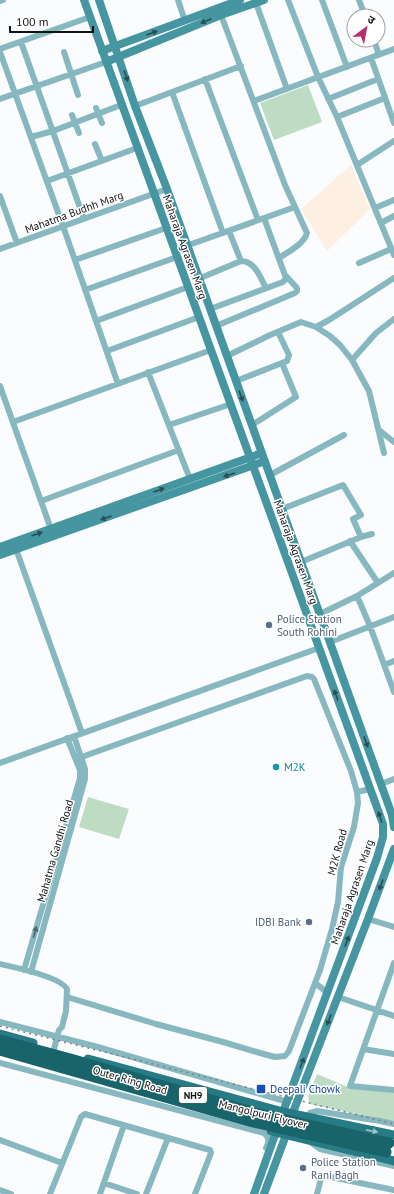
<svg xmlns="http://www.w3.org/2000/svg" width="394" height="1194" viewBox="0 0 394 1194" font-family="'PT Sans','Noto Sans Devanagari',sans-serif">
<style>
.education{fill:#fdefe1}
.green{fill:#bedcc4}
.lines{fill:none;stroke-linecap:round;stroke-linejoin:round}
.street{stroke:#87b8bf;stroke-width:6}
.secondary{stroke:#4696a1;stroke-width:8}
.primary{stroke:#277b85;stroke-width:9}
.rail{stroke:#7d7f80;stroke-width:1.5;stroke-dasharray:2 4;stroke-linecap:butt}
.highway-bridge{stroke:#19636b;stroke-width:11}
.oneway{fill:#294d53}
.oneway2{fill:#4c6569}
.oneway3{fill:#9ec4c8}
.service-dot{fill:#5c6f8a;stroke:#fff;stroke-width:1.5}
.culture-dot{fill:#0f9aa8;stroke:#fff;stroke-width:1.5}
.transit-dot{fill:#1a4fb4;stroke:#fff;stroke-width:1.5}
.labels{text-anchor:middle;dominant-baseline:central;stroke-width:3;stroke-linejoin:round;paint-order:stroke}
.shield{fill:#fff;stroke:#58595a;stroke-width:1}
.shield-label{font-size:10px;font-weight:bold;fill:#111213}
.street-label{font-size:11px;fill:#111213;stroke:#fff}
.service-label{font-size:11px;fill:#4e5e75;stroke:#fff;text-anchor:start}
.culture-label{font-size:11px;fill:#0d838f;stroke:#fff;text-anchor:start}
.transit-label{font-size:11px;fill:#164399;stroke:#fff;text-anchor:start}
</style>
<rect width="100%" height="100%" fill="#fafcfe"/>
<path class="education" d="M351,165L370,209L327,251L301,209Z"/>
<path class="green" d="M308,85L322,122L274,140L260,103Z
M88,797L129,809L119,839L79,827Z
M317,1074L350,1088L394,1092V1122L310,1104L308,1097Z"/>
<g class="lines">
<path class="street" d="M178,0L185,21
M288,0L318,77L337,117L394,255
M322,0L347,67
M359,0L365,16
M0,1L3,0
M256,3L287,89
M221,15L285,185L307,233C304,244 288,252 279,258
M374,40L379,55
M21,42L84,219
M0,49L90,17
M0,52L63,226L118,384
M64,52L78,95
M371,58L394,123
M205,79L258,220
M172,92L223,233
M0,99L106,62
M328,99L378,79
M254,101L394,49
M135,106L241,66
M96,108L102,123
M72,115L79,133
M337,117L385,98
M31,137L53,131L121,105
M95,144L102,161
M357,165L394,141
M47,181L137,148
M0,196L17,243
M375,208L394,200
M381,223L394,216
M229,231L241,261
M186,246L295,207
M0,249L167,189
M75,260L166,228
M359,263L391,249
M198,279L241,261C255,261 260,277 266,288
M85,290L177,257
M210,309L283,282L286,278L264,218
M96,321L188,287
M216,326L295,293L297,291V288L287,277
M316,327L330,336L340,345L352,360L369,391L384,453
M107,351L199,317
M227,356L270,335L301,322L316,327L329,320L394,278
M352,360L376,333L394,319
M148,372L190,479
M236,381L287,361L289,355L278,332
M0,386L52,532
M13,422L211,350
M169,425L231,404
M252,425L296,397L282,363
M379,430L394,442
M270,475L344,435
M41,501L179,450
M282,509L343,485L361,515L353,519L361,537
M350,541L378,583
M16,549L82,733
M301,562L361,537L372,534
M357,596L370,626L394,692
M320,614L357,596L394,573
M330,642L394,617
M384,665L394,661
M0,763L319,648
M381,784L394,779
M357,792L370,789
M368,919L394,927
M394,963L350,1086L394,1090
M0,964C14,967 61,977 67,989L66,1011L62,1027L59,1030L54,1049
M24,970L80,778V770L67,738
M31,972L85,779V769L74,736
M315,983L328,993
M67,997L156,1024L223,1042L260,1053L275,1057L285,1056L289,1051L320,970L332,929L338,902L341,867L354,827L358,803L357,792L351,771L314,679L312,677L307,676L76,759
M338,997L394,1016
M0,1022L94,1046L288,1102
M363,1049L394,1054
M0,1063L264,1133C270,1138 269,1142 266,1148
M309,1118L310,1113L317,1111L380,1121L394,1124
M0,1140L62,1163
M312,1143L320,1149L394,1166
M104,1183L137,1194
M0,1190L11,1194
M50,1194L81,1117L85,1114L210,1150L211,1153L195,1194
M100,1194L124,1125
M146,1194L168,1138
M317,1194L322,1175L394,1190"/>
<path class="secondary" d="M84,0L383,824V837L377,858L283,1112
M99,0L135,106L167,189L392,815L394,827
M102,51L240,0
M106,62L221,15L264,0
M0,547L262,453
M0,555L265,461
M292,1115L368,919L394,849
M254,1194L276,1132
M264,1194L286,1135"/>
<path class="primary" d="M0,1034L33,1043
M88,1059L283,1112L394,1135
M271,1131L394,1161"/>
<path class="rail" d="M0,1026L394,1124"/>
<path class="highway-bridge" d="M0,1040L74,1060L255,1113L389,1143
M0,1050L253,1122L386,1152"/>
</g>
<defs><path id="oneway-solid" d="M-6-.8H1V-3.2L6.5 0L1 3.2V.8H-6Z"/></defs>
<g class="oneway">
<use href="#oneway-solid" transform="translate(206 21) rotate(158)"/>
<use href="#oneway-solid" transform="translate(152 33) rotate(-20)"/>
<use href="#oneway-solid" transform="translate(126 76) rotate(72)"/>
<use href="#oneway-solid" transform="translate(241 396) rotate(70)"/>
<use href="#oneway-solid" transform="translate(229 475) rotate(161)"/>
<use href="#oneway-solid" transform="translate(159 490) rotate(-20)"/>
<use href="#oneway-solid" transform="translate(106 518) rotate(161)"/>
<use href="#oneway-solid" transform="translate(37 534) rotate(-20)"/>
<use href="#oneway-solid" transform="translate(336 695) rotate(-110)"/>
<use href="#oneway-solid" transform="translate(366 742) rotate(70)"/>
<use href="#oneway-solid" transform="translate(380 817) rotate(-109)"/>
<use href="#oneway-solid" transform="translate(381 885) rotate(110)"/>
<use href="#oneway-solid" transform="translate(347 941) rotate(-70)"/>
<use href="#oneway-solid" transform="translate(329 1020) rotate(111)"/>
<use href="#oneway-solid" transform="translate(302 1063) rotate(-69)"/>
</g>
<use class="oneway2" href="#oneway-solid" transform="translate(35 932) rotate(-74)"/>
<use class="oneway3" href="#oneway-solid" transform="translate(372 1131) rotate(11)"/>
<g class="service-dot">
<circle cx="269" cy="625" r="4"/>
<circle cx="309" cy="922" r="4"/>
<circle cx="303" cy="1168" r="4"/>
</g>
<circle class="culture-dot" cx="276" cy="767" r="4"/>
<rect class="transit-dot" x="256" y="1084" width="10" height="10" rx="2"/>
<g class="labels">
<rect class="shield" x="179" y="1087" width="28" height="16" rx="3"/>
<g class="shield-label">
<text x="193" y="1095">NH9</text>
</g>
<g class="street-label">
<text transform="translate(74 212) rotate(-20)">Mahatma Budhh Marg</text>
<text transform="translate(185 247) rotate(70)">Maharaja Agrasen Marg</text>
<text transform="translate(296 552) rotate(70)">Maharaja Agrasen Marg</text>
<text transform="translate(55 851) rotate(-74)">Mahatma Gandhi Road</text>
<text transform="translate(337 852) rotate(-75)">M2K Road</text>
<text transform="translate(352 892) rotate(-71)">Maharaja Agrasen Marg</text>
<text transform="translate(130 1080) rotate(16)">Outer Ring Road</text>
<text transform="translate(263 1114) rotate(14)">Mangolpuri Flyover</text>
</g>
<g class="service-label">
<text x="277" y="619">Police Station<tspan x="277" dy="13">South Rohini</tspan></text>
<text x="301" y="922" text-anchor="end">IDBI Bank</text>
<text x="311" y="1162">Police Station<tspan x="311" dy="13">Rani Bagh</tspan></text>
</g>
<g class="culture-label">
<text x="284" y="767">M2K</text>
</g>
<g class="transit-label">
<text x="270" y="1089">Deepali Chowk</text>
</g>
</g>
<g transform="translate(366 28) rotate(32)"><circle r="19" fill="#ffffff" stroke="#a0a0a1"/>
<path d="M0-3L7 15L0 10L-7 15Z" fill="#b92f6c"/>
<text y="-6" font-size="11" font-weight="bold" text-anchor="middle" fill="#111213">उ</text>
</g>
<path d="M10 26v6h83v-6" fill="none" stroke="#111213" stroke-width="2"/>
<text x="16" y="26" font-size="12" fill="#111213" stroke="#ffffff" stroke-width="3" paint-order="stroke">100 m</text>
</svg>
